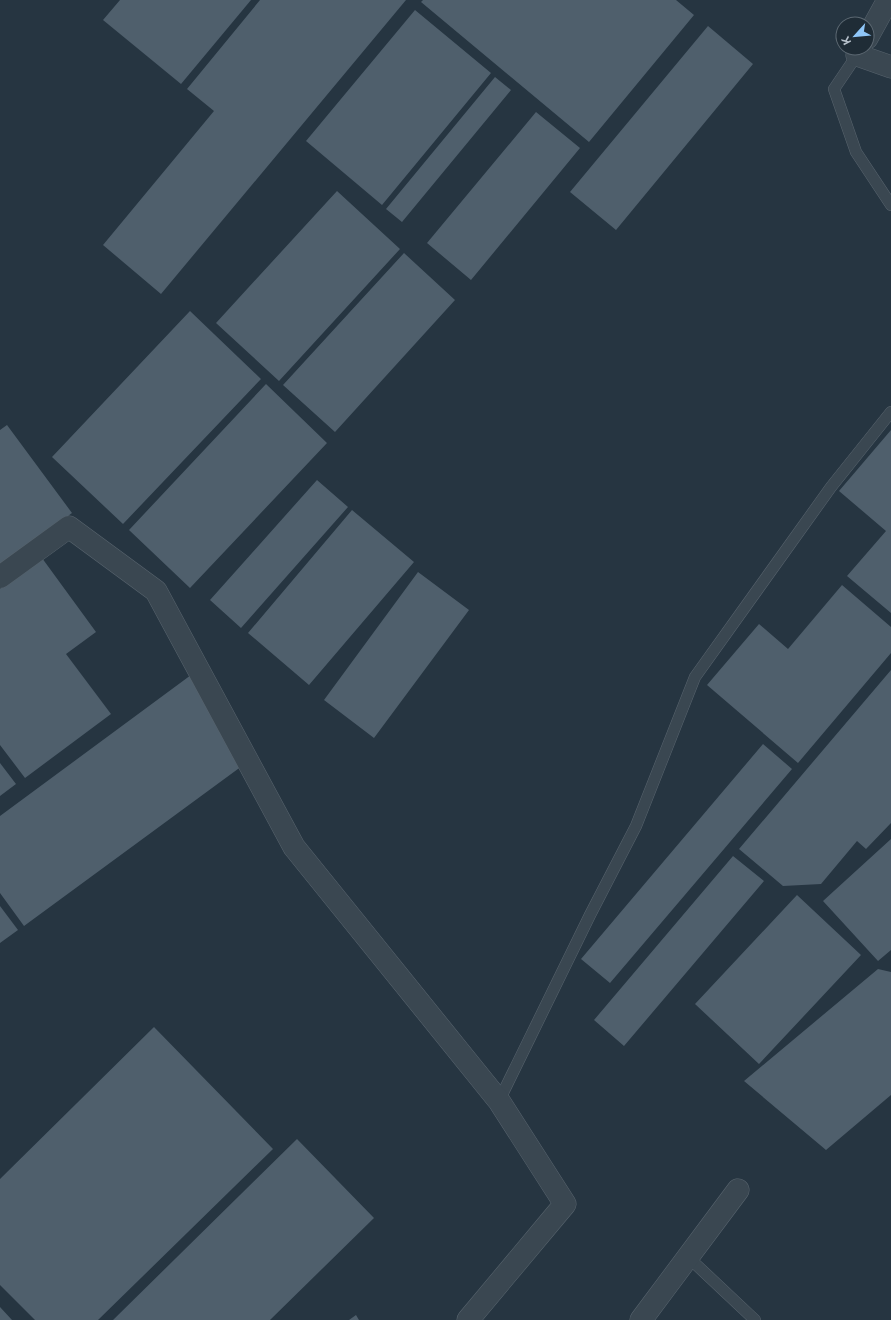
<svg xmlns="http://www.w3.org/2000/svg" width="891" height="1320" viewBox="0 0 891 1320" font-family="Inter,sans-serif">
<style>
.building{fill:#4f5f6c}
.lines{fill:none;stroke-linecap:round;stroke-linejoin:round}
.lane-casing{stroke:#58646e;stroke-width:12}
.street-casing{stroke:#58646e;stroke-width:23}
.lane{stroke:#3a4751;stroke-width:11}
.street{stroke:#3a4751;stroke-width:22}
</style>
<rect width="100%" height="100%" fill="#263541"/>
<path class="building" d="M120,0H251L181,84L103,20Z
M260,0H406L161,294L103,245L214,111L187,89Z
M423,0H676L694,15L589,142L421,2Z
M415,10L491,73L382,205L306,141Z
M708,26L753,64L616,230L570,192Z
M495,77L511,90L402,222L386,209Z
M536,112L580,148L471,280L427,243Z
M337,191L400,249L279,381L216,323Z
M404,253L455,300L335,432L283,385Z
M190,311L261,379L123,524L52,457Z
M266,384L327,443L190,588L129,530Z
M7,425L72,513L0,567V430Z
M891,430V613L847,576L886,531L839,491Z
M317,480L348,507L241,628L210,600Z
M352,510L414,562L309,685L248,633Z
M42,558L96,632L66,654L111,714L25,778L0,745V589Z
M418,572L469,610L374,738L324,700Z
M842,585L891,627V653L798,763L707,685L759,624L788,649Z
M891,670V823L866,849L857,841L821,884L783,886L739,849Z
M191,675L242,766L24,926L0,893V816Z
M763,744L792,769L610,983L581,959Z
M0,763L16,784L0,796Z
M891,839V950L878,961L823,901Z
M733,856L764,881L624,1046L594,1020Z
M797,895L861,955L759,1064L695,1004Z
M0,906L18,930L0,943Z
M878,969L891,972V1095L826,1150L744,1081Z
M154,1027L273,1149L98,1320H35L0,1285V1179Z
M297,1139L374,1218L270,1320H113Z
M0,1307L12,1320H0Z
M356,1315L359,1320H349Z"/>
<g class="lines">
<defs>
<path id="lane" d="M857,55L834,89L856,152L891,205
M499,1101L590,915L636,826L695,677L831,487L891,412
M688,1257L755,1320"/>
<path id="street" d="M867,38L888,0
M861,48L857,55L891,67
M0,577L69,527L156,591L294,847L499,1101L565,1204L468,1320
M641,1320L738,1190"/>
</defs>
<use href="#lane" class="lane-casing"/>
<use href="#street" class="street-casing"/>
<use href="#lane" class="lane"/>
<use href="#street" class="street"/>
</g>
<g transform="translate(855 36) rotate(243)"><circle r="19" fill="#1f2c36" stroke="#5c6872"/>
<path d="M0-3L7 15L0 10L-7 15Z" fill="#8fc6f8"/>
<text y="-6" font-size="11" font-weight="bold" text-anchor="middle" fill="#b7c1cb">K</text>
</g>
</svg>
